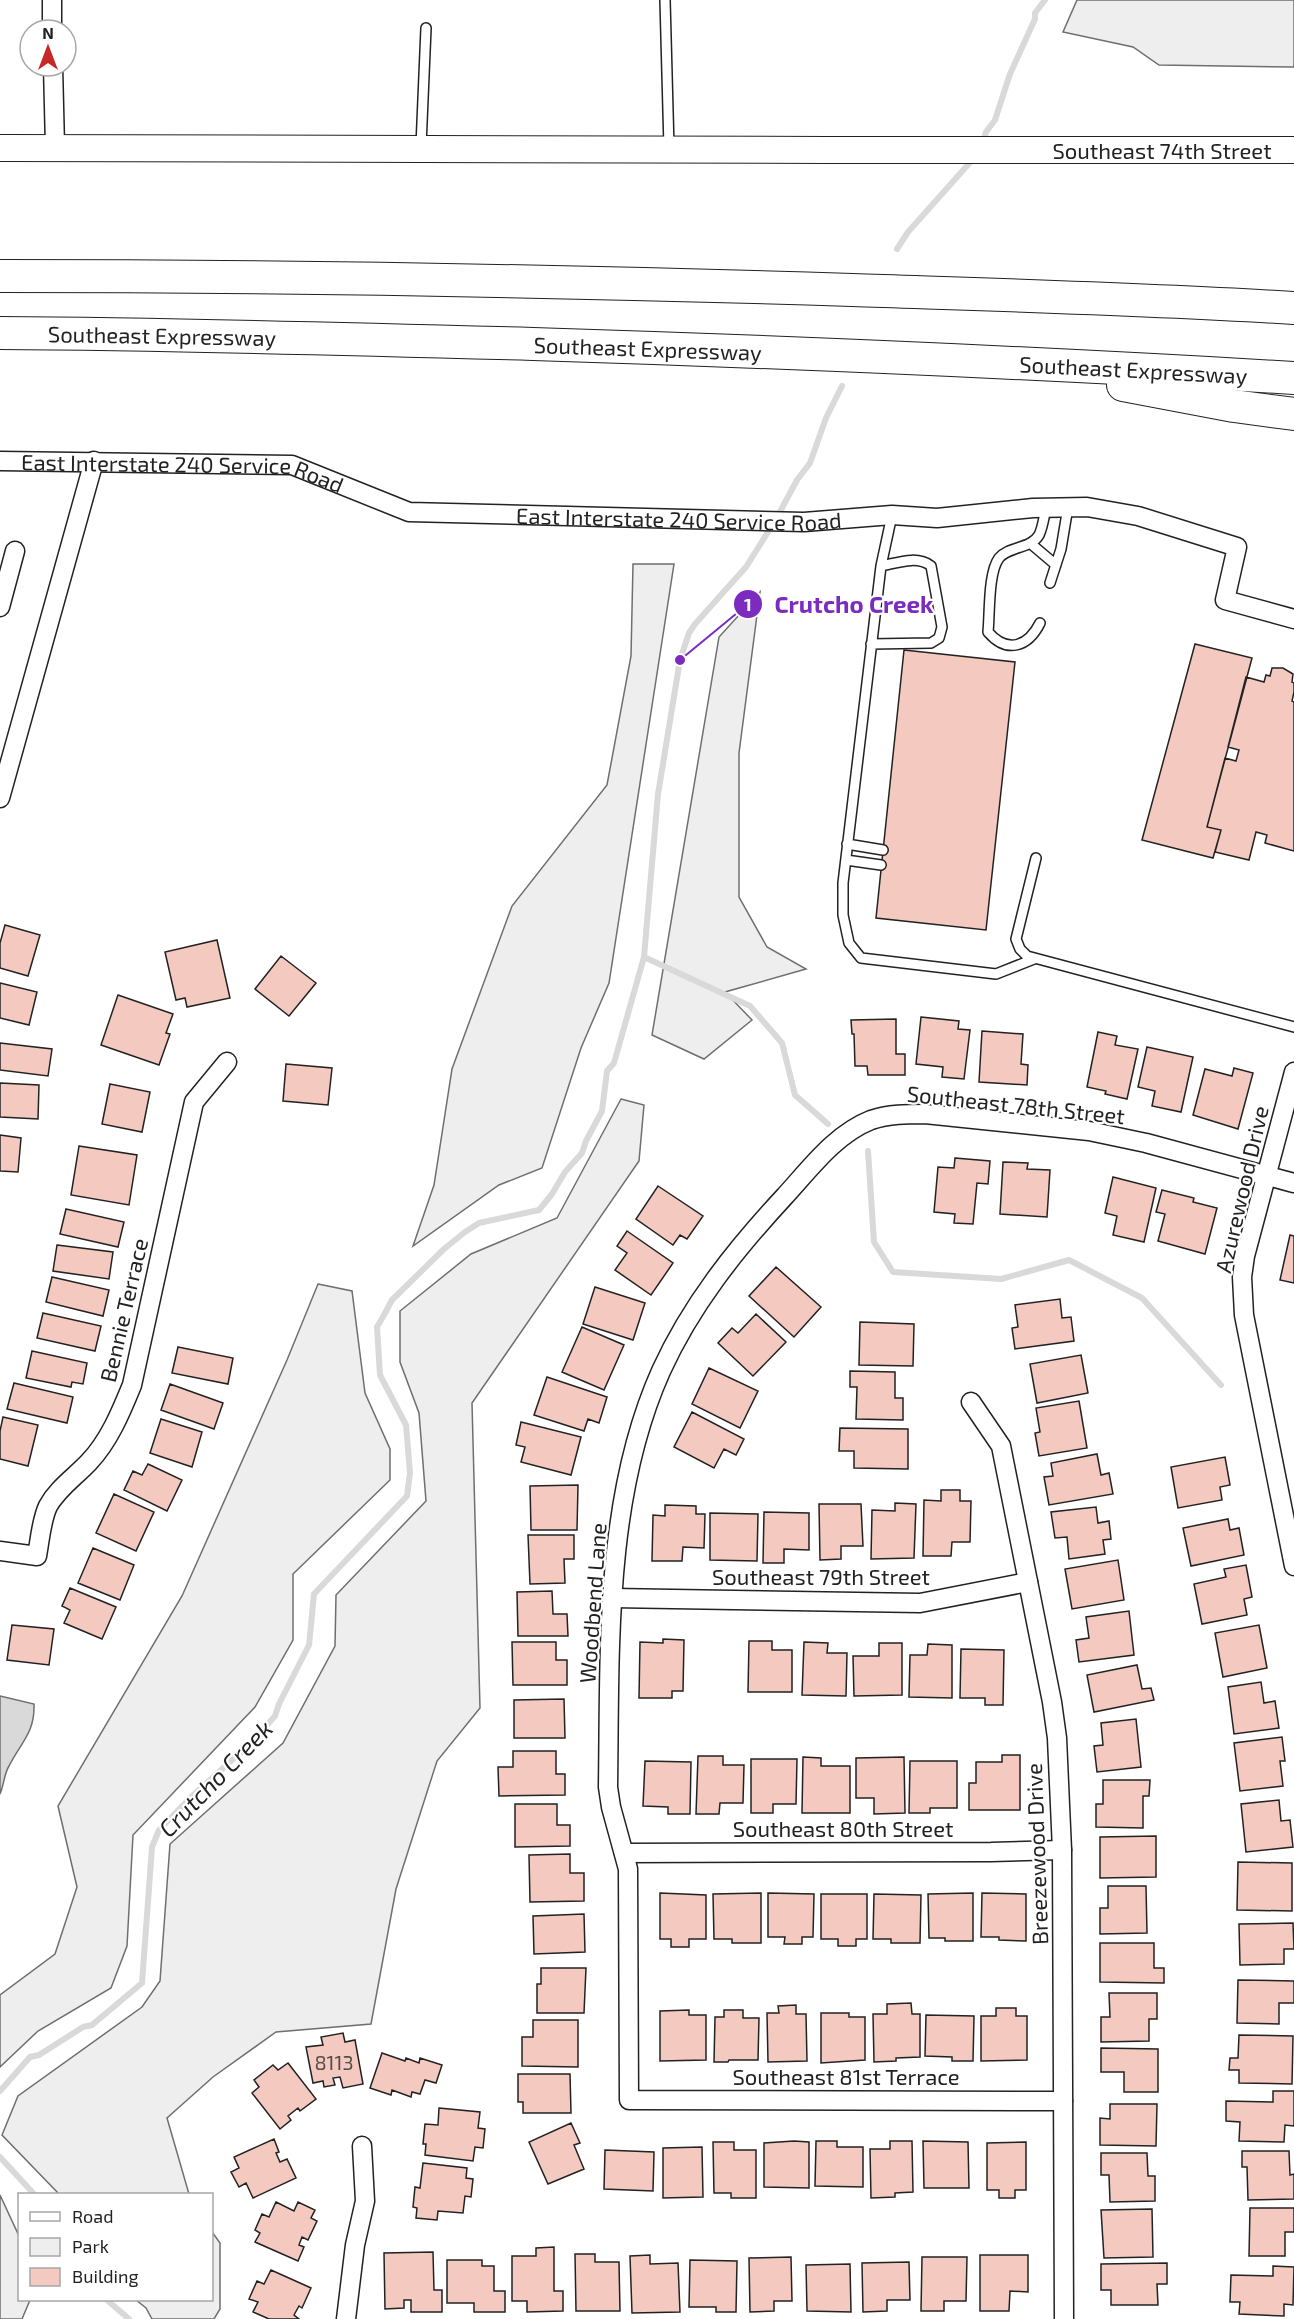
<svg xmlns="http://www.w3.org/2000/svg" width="1294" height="2319" viewBox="0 0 1294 2319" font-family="'Exo 2',sans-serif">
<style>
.green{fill:#eee;stroke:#6f6f6f;stroke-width:1.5}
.water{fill:#d9d9d9;stroke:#6f6f6f;stroke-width:1.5}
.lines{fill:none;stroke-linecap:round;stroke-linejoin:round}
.stream{stroke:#d9d9d9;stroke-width:6}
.building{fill:#f3c9c0;stroke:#222;stroke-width:1.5}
.lane-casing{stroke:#222;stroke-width:12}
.street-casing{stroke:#222;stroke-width:21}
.secondary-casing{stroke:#222;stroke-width:28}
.highway-casing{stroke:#222;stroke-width:34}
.lane{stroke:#fff;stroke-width:9}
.street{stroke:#fff;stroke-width:18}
.secondary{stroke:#fff;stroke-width:26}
.highway{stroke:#fff;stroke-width:32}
.labels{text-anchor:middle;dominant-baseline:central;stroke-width:4.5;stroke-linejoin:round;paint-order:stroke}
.number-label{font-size:20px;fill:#564c4a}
.street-label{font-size:22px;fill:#222;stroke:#fff}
.water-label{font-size:24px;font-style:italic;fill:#222;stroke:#fff}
.leader{fill:none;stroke:#7b2cbf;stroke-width:2}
.callout-dot{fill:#7b2cbf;stroke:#fff;stroke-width:2}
.mark-label{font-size:18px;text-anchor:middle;font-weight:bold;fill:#fff}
.callout-label{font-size:24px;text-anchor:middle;font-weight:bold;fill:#7b2cbf;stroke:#fff;stroke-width:4.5;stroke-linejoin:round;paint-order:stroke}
</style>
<rect width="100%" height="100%" fill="#fff"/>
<path class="green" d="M1077,0H1294V67L1159,65L1133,47L1063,32Z
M633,564H674L609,983L581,1048L542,1168L499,1185L413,1246L434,1185L452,1069L512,906L607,785L631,656Z
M760,592L739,753V897L767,947L806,969L725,992L752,1020L704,1059L652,1035L719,637Z
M621,1099L644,1105L639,1161L472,1403L480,1708L437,1761L396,1889L371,2024L276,2032L213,2077L167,2118L189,2194H59L2,2135L18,2096L142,2007L160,1981L170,1844L283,1743L335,1646L336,1595L426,1501L419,1413L400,1362V1311L471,1254L557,1218Z
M318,1284L352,1291L365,1393L390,1449V1480L293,1574V1640L255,1707L133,1835L127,1946L111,1988L38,2031L0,2067V1995L55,1954L77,1887L58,1806L182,1596L287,1360Z
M0,2195L19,2236L20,2300H30L22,2319H0Z
M212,2232L220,2243V2309L214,2319H152L146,2308L136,2300H212Z"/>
<path class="water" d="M0,1696L34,1704C35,1733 21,1742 9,1766C4,1774 4,1785 0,1794Z"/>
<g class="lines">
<path class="stream" d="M982,145L986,132L995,120L1010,74L1035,19V13L1045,0
M897,249L908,232L974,158
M644,957L750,1006L782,1043L795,1095L828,1124
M868,1151L874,1242L893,1272L1001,1279L1069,1260L1142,1298L1221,1385
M0,2091L30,2057L39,2055L83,2027L92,2025L142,1983L152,1847L159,1830L190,1798L252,1742L275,1716L279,1704L309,1645L314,1594L407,1496L410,1473L406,1425L380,1375L377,1327L384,1315L392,1300L444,1249L465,1232L479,1223L539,1210L552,1194L565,1172L582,1153L586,1141L602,1111L607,1071L614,1063L644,957L658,794L680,660L689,633L695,624L746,567L775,521L797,480L810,463L826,418L842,386
M0,2157L34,2194
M107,2300L129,2319"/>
</g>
<path class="building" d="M1195,644L1252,658L1207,827L1221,830L1213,858L1142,840Z
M904,650L1015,662L986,930L876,918Z
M1272,668H1283L1293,674L1292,682L1294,683V692L1292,701L1294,702V851L1265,843L1267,835L1256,832L1249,860L1215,852L1221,830L1207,827L1225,758L1236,761L1239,750L1228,747L1246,677L1264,682L1266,675L1270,676Z
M5,925L40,935L28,976L0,968V943Z
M217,940L230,998L187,1007L185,998L176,1000L165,952Z
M281,956L316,983L289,1016L255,989Z
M0,983L37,992L29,1025L0,1018Z
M118,995L173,1014L166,1033L170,1034L159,1065L101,1045Z
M921,1017L959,1021L958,1029L970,1030L964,1079L942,1077L943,1067L916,1064Z
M896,1019V1054H905V1075H868L867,1066H855L854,1034H852L851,1020Z
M982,1031L1023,1034L1021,1064L1028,1065L1027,1085L979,1082Z
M1098,1032L1117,1036L1115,1045L1138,1049L1127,1099L1105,1094L1106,1091L1087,1087Z
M0,1043L52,1049L48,1076L0,1070Z
M1147,1047L1193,1057L1181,1112L1152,1106L1155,1091L1138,1087Z
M286,1064L332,1068L328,1105L283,1101Z
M1234,1068L1253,1073L1238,1129L1193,1115L1205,1069L1232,1076Z
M0,1083L39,1085L38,1119L0,1117Z
M110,1084L150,1092L142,1132L102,1124Z
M0,1135L21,1138L18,1172L0,1171Z
M79,1146L137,1155L129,1205L71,1195Z
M955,1158L990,1161L988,1184L977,1183L973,1224L954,1223L955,1214L934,1212L938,1167L954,1168Z
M1003,1162L1028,1163L1027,1169L1050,1170L1047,1217L1000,1214Z
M1113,1177L1156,1188L1144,1242L1113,1235L1117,1216L1105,1213Z
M658,1186L703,1216L687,1239L680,1235L673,1245L636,1219Z
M1162,1190L1194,1198L1193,1202L1217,1208L1205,1254L1158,1241L1165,1214L1156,1212Z
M66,1209L124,1222L118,1247L60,1234Z
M627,1231L673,1263L651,1295L615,1270L627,1253L617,1246Z
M1290,1235L1294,1236V1283L1280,1280Z
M57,1245L113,1252L109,1279L53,1271Z
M776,1267L821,1307L794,1337L749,1296Z
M52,1277L109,1290L103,1316L46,1302Z
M595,1287L645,1303L633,1340L583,1324Z
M1060,1299L1062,1318L1071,1317L1074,1341L1015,1349L1012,1328L1018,1327L1015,1305Z
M43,1313L101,1326L95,1351L37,1338Z
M756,1314L786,1342L753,1376L718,1343L732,1328L738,1333Z
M860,1322L914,1324L913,1366L859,1365Z
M582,1327L624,1345L604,1390L562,1372Z
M178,1347L233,1358L228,1384L172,1373Z
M32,1351L87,1363L83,1384L72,1382L71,1387L26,1378Z
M1081,1355L1088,1393L1037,1403L1030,1364Z
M709,1368L758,1391L740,1428L692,1404Z
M850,1371L895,1372V1398H903V1420L856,1419L857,1387H850Z
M547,1377L607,1397L599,1423L588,1419L584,1431L534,1415Z
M14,1383L73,1397L67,1423L7,1409Z
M170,1384L223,1403L214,1429L161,1410Z
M1079,1401L1087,1448L1039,1456L1035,1433L1040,1432L1036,1408Z
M692,1412L744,1439L736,1455L724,1449L714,1468L674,1447Z
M3,1417L38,1425L28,1466L0,1459V1431Z
M161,1419L202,1432L192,1467L150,1453Z
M521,1422L581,1437L571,1475L521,1462L525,1447L516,1445Z
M840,1428L908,1429V1469L854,1468V1451H839Z
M1097,1454L1101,1475L1109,1473L1113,1494L1049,1505L1044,1477L1053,1476L1051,1463Z
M1225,1457L1230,1485L1220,1487L1222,1500L1178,1508L1171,1467Z
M148,1464L182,1480L167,1511L124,1490L133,1471L142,1475Z
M578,1485L577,1530H531L530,1486Z
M941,1490H960V1501H971L970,1542H952L951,1556H923L924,1500L941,1501Z
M114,1494L154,1512L136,1551L96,1533Z
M895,1503L916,1504L914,1558L871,1559L872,1510L895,1511Z
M819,1504H861L863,1546H841V1559L820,1560Z
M665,1505L696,1506V1514H705L704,1548L683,1547L682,1561H652L653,1515L665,1516Z
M1096,1507L1098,1523L1109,1521L1111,1539L1103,1540L1105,1554L1069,1559L1067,1537L1055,1538L1051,1512Z
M764,1512L809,1513V1550L784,1549V1563H763Z
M710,1513L758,1514L757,1561L710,1560Z
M1228,1519L1230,1530L1239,1528L1244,1555L1191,1566L1183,1528Z
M528,1535H574V1559H564L565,1583L530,1584Z
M93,1548L134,1565L120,1600L78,1583Z
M1118,1560L1124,1600L1072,1609L1065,1569Z
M1246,1565L1252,1597L1244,1599L1247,1615L1202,1624L1194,1584L1226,1577L1224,1569Z
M70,1588L116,1607L102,1639L64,1623L70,1610L62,1606Z
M552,1591L553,1614H567L568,1636H518L517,1592Z
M1129,1611L1134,1655L1079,1662L1076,1640L1089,1638L1086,1617Z
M12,1625L54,1629L49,1665L7,1660Z
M1259,1625L1267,1668L1223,1677L1215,1633Z
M663,1639L684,1640L683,1691H672V1698H639L640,1642L663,1643Z
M749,1641H772V1650H792V1692H748Z
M512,1642H556V1660H567V1685H513Z
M804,1642L828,1643L827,1653H847L846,1696L802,1695Z
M879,1643H902V1695L854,1696L853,1656H879Z
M928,1644L952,1645V1698L909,1697L910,1655H927Z
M961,1649L1004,1650L1003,1705H985V1698H960Z
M1137,1665L1142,1689L1151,1688L1154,1700L1094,1712L1087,1675Z
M1261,1682L1264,1703L1275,1701L1279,1728L1234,1734L1228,1687Z
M564,1699L565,1738H514V1700Z
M1136,1719L1141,1767L1097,1772L1094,1746L1103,1745L1101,1723Z
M1282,1737L1285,1761H1280L1283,1786L1240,1791L1234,1743Z
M513,1751H556V1774H565V1795L499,1796L498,1767H513Z
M1002,1755H1020V1810H969V1783H976V1762H1002Z
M698,1756H723V1765H744L743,1803H720L719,1814H696Z
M803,1757L821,1758V1766H850V1813H802Z
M904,1757L905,1813L874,1814V1798H856V1758Z
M751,1759H797L796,1804H773V1813H751Z
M645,1761L691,1762L690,1814H668V1807L643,1806Z
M910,1761H957V1808H930V1813H909Z
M1103,1780H1150L1149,1796H1143V1828L1096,1827V1804H1103Z
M1279,1800L1281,1821L1290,1820L1293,1847L1246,1852L1241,1804Z
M515,1804H557V1825H570V1846L515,1847Z
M1156,1836V1877L1100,1878V1837Z
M570,1854V1873H584V1901L530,1902L529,1855Z
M1238,1862L1292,1863V1911L1237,1910Z
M1108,1886H1146L1147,1933L1100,1934V1908H1108Z
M660,1893L706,1895V1939H689V1947H671V1939H660Z
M761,1893V1943H732V1939H714L713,1894Z
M768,1893L814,1894L813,1937H802V1944H784L785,1937H768Z
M973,1893V1941H945V1938H929L928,1894Z
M982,1893L1026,1894V1941L999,1940V1937H981Z
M821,1894H867V1939H856V1946H838V1939H821Z
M874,1894L921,1895L920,1943H891V1939H873Z
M584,1914L585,1952L534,1954L533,1916Z
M1293,1923L1294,1949H1284V1964L1240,1965L1239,1924Z
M1100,1943H1154V1968H1164V1983L1100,1982Z
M541,1968H586L584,2013H537V1984H541Z
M1238,1980L1294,1981V2003H1279V2024L1237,2023Z
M1109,1993H1157V2019H1149V2041L1101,2042V2017H1110Z
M911,2003L912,2014H920V2057L896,2058V2061L874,2062L873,2014H887V2004Z
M796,2005V2014H806L807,2061L768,2062L767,2013H779L778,2006Z
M996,2008H1016V2016H1027V2060L981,2061V2016H996Z
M689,2010V2015H706V2060L660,2061V2011Z
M724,2010H743V2018H759L758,2060H729L728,2062H714L715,2017H724Z
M821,2013H849V2017H865V2060L821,2063Z
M926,2015L974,2016L973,2061H952V2057L925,2056Z
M533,2020H578V2067L522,2066V2037H533Z
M343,2033L345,2042L355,2040L363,2084L343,2088L340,2077L333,2078L335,2085L324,2087L323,2081L313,2083L306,2047L323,2045L321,2037Z
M1239,2035L1293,2036L1292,2084L1239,2083V2070H1229L1230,2058H1238Z
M1101,2048L1158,2049V2092H1124V2072H1101Z
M382,2053L405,2061L406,2058L419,2063L420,2058L442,2065L436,2083L425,2080L420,2094L412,2092L411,2097L392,2090L391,2095L370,2088Z
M288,2063L316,2099L300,2111L298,2108L288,2116L291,2120L280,2129L252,2093L259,2087L254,2080L273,2065L278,2070Z
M518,2074H570L571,2113H523V2102H518Z
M1273,2091H1294V2126L1285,2125L1284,2142L1239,2141L1240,2122L1226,2121V2101L1273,2102Z
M1110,2104H1157L1156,2146L1100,2145V2118L1110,2119Z
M439,2108L480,2112L478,2128L485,2129L483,2148L475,2147L473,2161L425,2155L426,2144H423L425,2124L438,2125Z
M571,2123L580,2143L574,2145L584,2169L548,2184L529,2142Z
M274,2139L279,2152L276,2153L280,2162L287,2159L296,2178L253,2198L246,2183L239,2187L231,2172L239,2168L234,2157Z
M794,2141L809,2142V2188L764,2187V2143Z
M816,2141H837V2147H863V2187L815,2186Z
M890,2141H912L913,2192L895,2193V2197L871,2198L870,2149H890Z
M923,2141L968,2142L969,2188H924Z
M713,2142H734V2150H756V2198H731V2193H714Z
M1026,2142V2190H1015V2198H999V2190H987V2143Z
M702,2147L703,2197L663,2198V2148Z
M605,2150L654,2152L653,2191L604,2189Z
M1242,2151H1289L1290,2175L1294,2174V2199L1248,2200L1247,2167H1242Z
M1101,2153H1147L1148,2176H1155V2201L1110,2202L1109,2175H1101Z
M423,2163L467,2168L466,2178L473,2179L471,2197L465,2196L463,2213L438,2211L437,2220L416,2218L417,2208L413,2207L415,2187L420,2188Z
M276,2202L294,2211L298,2202L315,2210L311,2218L317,2221L308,2240L302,2237L299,2245L304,2247L298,2261L255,2242L260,2233L255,2230L262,2214L269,2217Z
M1250,2208H1294V2232H1285V2256H1249Z
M1152,2209L1153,2257L1104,2258L1101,2210Z
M554,2247V2291H563V2311L527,2312V2301H512V2256H536V2248Z
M433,2252L434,2290H442V2312H411V2300H404V2308L385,2309L384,2253Z
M575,2254H595V2262H619L620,2311H576Z
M650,2255V2264L678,2263L680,2312L632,2313L630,2256Z
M980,2255H1028V2292L1010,2291L1009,2311H980Z
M791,2257L792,2301H774V2311L750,2312L749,2258Z
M922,2257H967L966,2301H944V2311H921Z
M447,2260H482V2266H494V2291H505V2312H474V2303H447Z
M690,2260L737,2261L736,2312H716V2307H689Z
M909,2262L910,2300H887V2311L863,2312L862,2263Z
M1167,2263V2284H1157L1158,2305H1111V2290H1101V2264Z
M850,2264L851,2312L807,2311L806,2265Z
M1273,2266L1294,2267L1293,2305L1284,2304V2316L1239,2314L1240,2302H1230L1231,2275L1273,2276Z
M271,2270L311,2288L302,2308L299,2306L294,2315L299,2319H269L253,2312L258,2302L249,2299L257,2281L264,2284Z"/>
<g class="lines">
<defs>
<path id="lane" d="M665,0L669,148
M421,146L426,28
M892,515L881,566L843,883V915L849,943L861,958L996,974L1034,959
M1030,543L1056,565
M1050,583L1061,549L1068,507
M1040,623C1028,647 1007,654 988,632C990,612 988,573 999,558C1009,546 1031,549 1039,535C1043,527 1044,516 1046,508
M871,644L931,643L939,638L942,627L931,566C917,555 897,563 881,566
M847,844L883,850
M1036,858L1016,939L1020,949L1027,956L1294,1027
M846,860L881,865"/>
<g id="street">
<path d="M52,0V30"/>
<path d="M53,66L55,147"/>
<path id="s1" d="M0,461L292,465L409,512L804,522L892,515L937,518L1033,508L1087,507L1138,516L1237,547L1225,600L1294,619"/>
<path d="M0,607L15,551"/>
<path d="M0,798L94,461"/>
<path d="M1294,1072L1245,1256L1242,1277L1244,1315L1294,1566"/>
<path d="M971,1402L1001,1446L1052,1702L1057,1738L1062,1850L1064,2319"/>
<path d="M0,1551L37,1556C40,1540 41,1521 48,1506C58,1488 75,1477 89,1462C109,1441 121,1412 132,1385L194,1102L227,1062"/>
<path d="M612,1598L920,1603L1028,1582"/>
<path d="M624,1853L991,1852L1062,1850"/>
<path d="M1063,2101L629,2100L628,1869L611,1807L608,1787C610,1650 604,1498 661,1371C691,1305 735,1250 784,1197C809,1170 835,1134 871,1120C889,1114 907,1114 925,1114L1089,1131L1146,1143L1294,1183"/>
<path d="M346,2319L355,2245L365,2201L362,2146"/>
</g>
<g id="secondary">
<path id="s2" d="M0,148L827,150H1294"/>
</g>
<g id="highway">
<path d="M0,276C284,276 568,281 852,290C999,295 1147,299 1294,308"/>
<path id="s3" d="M0,333C178,334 356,339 533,344C787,352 1041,363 1294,378"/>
<path d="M1123,385L1234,406L1294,414"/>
</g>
</defs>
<use href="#lane" class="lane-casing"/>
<use href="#street" class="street-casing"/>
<use href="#secondary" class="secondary-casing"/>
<use href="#highway" class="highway-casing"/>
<use href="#lane" class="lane"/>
<use href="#street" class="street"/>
<use href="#secondary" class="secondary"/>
<use href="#highway" class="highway"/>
</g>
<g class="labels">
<g class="number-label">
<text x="334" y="2062">8113</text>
</g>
<g class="street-label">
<text stroke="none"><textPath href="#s2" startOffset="1162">Southeast 74th Street</textPath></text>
<text stroke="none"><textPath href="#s3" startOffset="162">Southeast Expressway</textPath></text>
<text stroke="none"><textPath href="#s3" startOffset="648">Southeast Expressway</textPath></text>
<text stroke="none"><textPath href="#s3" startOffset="1134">Southeast Expressway</textPath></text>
<text stroke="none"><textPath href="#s1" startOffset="184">East Interstate 240 Service Road</textPath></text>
<text stroke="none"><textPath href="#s1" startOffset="688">East Interstate 240 Service Road</textPath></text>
<text transform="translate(1016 1104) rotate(6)">Southeast 78th Street</text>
<text transform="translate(1241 1189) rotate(-77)">Azurewood Drive</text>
<text transform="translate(123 1310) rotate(-77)">Bennie Terrace</text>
<text x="821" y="1576">Southeast 79th Street</text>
<text transform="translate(592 1603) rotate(-86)">Woodbend Lane</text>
<text x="843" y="1828">Southeast 80th Street</text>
<text transform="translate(1036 1854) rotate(-92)">Breezewood Drive</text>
<text x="846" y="2076">Southeast 81st Terrace</text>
</g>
<g class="water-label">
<text transform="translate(215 1778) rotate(-46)">Crutcho Creek</text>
</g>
</g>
<path class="leader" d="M680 660L748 604"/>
<g class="callout-dot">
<circle cx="680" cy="660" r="6"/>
<circle cx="748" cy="604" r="15"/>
</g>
<g class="mark-label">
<text x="748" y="611">1</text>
</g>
<g class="callout-label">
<text x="854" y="613">Crutcho Creek</text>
</g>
<rect x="18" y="2193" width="195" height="108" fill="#ffffff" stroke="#a7a7a7" stroke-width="1.5"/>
<rect x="30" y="2212" width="30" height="9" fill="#ffffff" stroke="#a7a7a7" stroke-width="1.5"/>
<text x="72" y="2223" font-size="18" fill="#222222">Road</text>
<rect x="30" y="2238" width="30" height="18" fill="#eeeeee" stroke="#a7a7a7" stroke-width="1.5"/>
<text x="72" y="2253" font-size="18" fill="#222222">Park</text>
<rect x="30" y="2268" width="30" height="18" fill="#f3c9c0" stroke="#a7a7a7" stroke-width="1.5"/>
<text x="72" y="2283" font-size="18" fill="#222222">Building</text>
<g transform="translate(48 48)"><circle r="28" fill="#ffffff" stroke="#a7a7a7" stroke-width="1.5"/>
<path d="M0-4.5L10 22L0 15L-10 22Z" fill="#c62828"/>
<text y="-9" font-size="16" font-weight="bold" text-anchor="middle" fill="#222222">N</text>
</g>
</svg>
